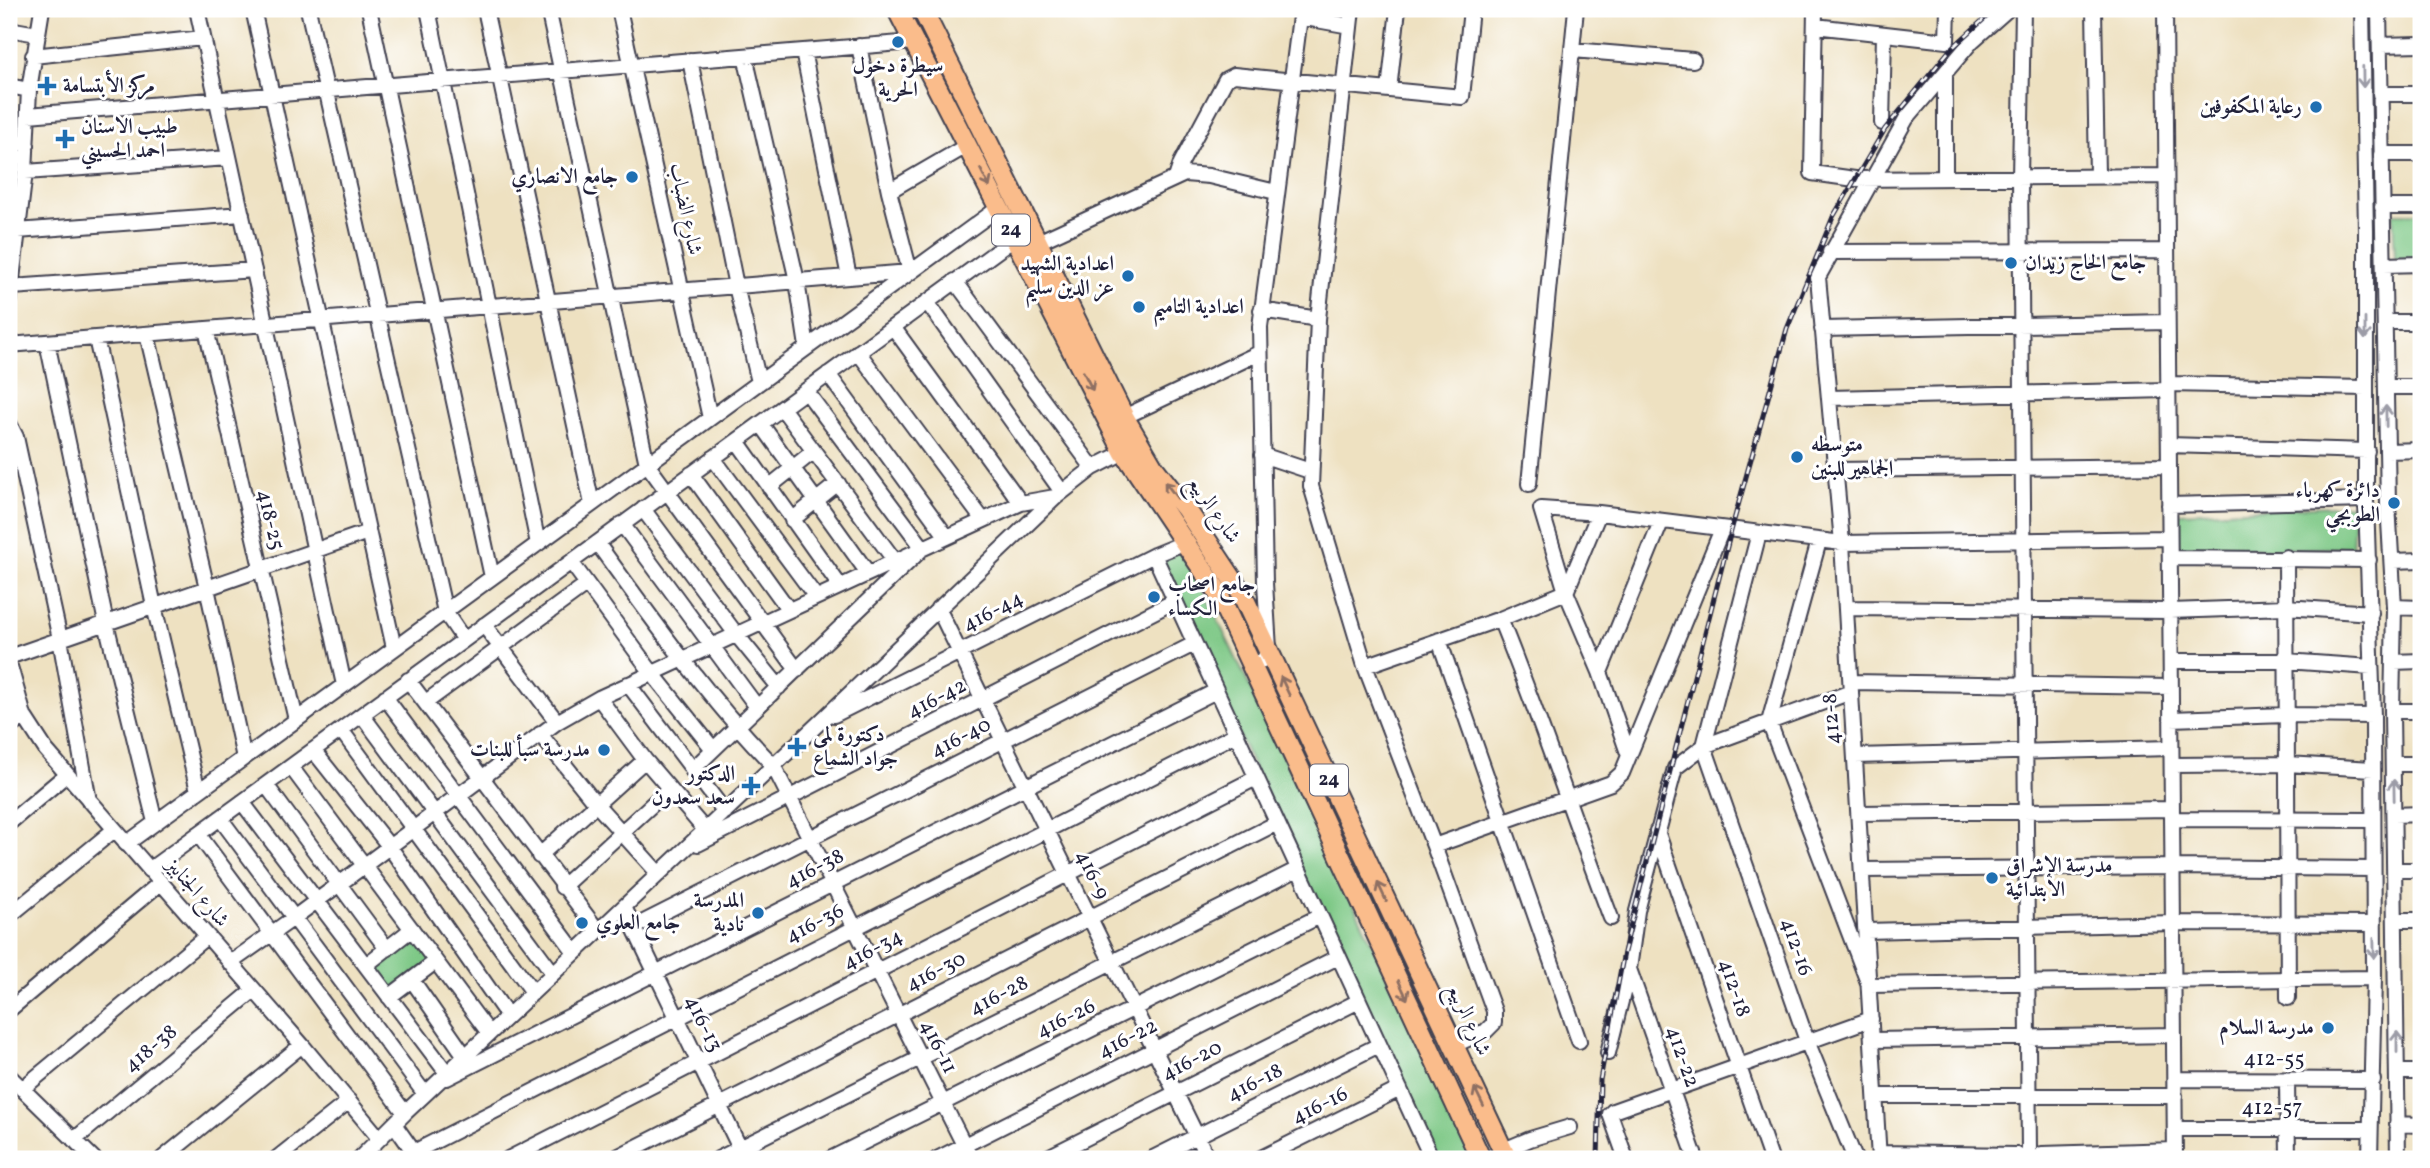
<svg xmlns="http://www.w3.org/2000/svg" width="2430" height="1168" viewBox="0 0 2430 1168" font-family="Vollkorn,Amiri,serif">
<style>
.green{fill:#7dc885;stroke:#507560;stroke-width:2}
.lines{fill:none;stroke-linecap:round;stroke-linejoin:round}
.minor-casing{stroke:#413f4f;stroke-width:18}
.major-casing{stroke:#413f4f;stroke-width:23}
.minor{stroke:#fff;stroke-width:14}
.major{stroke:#fabc8b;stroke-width:19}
.rail-casing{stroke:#22223b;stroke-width:5}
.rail{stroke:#fff;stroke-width:2.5;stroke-dasharray:8;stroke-linecap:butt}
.oneway{stroke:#9c9ca7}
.oneway2{stroke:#8e6f63}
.poi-dot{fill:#1f6fb2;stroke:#fff;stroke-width:2.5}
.labels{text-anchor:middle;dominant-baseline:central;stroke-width:6;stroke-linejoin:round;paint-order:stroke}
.shield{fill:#fff;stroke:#646476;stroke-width:2}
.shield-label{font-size:19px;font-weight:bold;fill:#22223b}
.poi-label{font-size:21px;font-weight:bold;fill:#22223b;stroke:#fff;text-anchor:start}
.street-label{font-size:21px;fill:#22223b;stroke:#fff}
</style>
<rect width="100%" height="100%" fill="#fff"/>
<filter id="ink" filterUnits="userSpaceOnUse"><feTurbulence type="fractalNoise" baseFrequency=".0143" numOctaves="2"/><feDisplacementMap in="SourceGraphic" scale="14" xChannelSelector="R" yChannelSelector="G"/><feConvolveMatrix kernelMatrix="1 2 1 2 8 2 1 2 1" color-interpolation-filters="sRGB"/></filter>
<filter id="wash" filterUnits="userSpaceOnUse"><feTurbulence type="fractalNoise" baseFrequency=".00686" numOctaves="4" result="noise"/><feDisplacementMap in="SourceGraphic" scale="28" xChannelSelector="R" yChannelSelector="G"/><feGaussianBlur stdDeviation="1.57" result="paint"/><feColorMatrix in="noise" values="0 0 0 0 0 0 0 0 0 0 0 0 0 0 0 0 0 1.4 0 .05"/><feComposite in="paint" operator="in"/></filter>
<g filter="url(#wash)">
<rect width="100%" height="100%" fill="#eee1c1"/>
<path class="green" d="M2393,213H2421V258L2395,259Z
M2355,505L2352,548L2176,550L2179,513Z
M1182,545L1475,1159H1435L1156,557Z
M411,932L433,961L389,993L369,966Z"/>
</g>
<g filter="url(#ink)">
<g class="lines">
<defs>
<path id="minor" d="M197,9L344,685
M253,9L394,648
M308,9L445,612L464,640
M369,9L492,577
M428,9L538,544
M485,9L592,504
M548,9L647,464L797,670
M619,9L710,418
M1352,9L1318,319L1311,486L1365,666L1434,846L1494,1011V1023L1486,1031L1454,1045
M1815,9L1812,173L1855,179L2166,176
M2023,9L2020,178L2029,1151
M2094,9L2097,175
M2165,9L2175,1159
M2362,9L2366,231V500L2373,716L2374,978L2370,1159
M2379,9L2388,504L2394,607L2392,711L2398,1159
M1300,17L1350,26
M1815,26L1947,41L1948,9
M9,29L37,34
M2380,45L2421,44
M1573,50L1693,60
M803,51L849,277
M33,56L203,38
M745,56L797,281L807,347
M690,60L736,286L759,382
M1945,73V177
M9,86L29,90
M1389,90L1398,9
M2380,94H2421
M28,115L913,42
M1882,123L1884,34
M9,141L27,145
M2381,154H2421
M25,172L229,158
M1176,178L1181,163L1226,79L1234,75L1462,97L1471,9
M889,191L968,145
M2382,207H2421
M17,231L242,214
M1038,242L1185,174L1209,176L1276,192
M1830,252L2167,251
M2384,265L2421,264
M955,281L1093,468
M12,287L254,270
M927,302L1062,492
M9,304L25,172L29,90L42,9
M1261,310L1318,319
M2385,322H2421
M893,327L1021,503
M206,329L296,720
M1822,329L2167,322
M147,334L207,588L244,758
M96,338L154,606L198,791
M47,342L106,623L155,822
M9,345L910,272L889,191L859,46
M858,352L983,520
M828,374L947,537
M2168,384L2366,388
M2386,387H2421
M1829,398L2168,390
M782,408L895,561
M1124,417L1259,353
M9,423L16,437L60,639L89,801
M761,424L868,573
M737,441L840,586
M2169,445L2367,451
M2387,451L2421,450
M1262,455L1310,471
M713,458L816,597
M1835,470L2169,466
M691,474L789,610
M1529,484L1576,9
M769,487L814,451
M2169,505L2366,500
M643,509L736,634L779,687
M792,520L838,483
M622,524L757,707
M1759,533L1704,746L1807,1041L1855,1159
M1819,541L1769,722L1869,985L2374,978
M597,543C653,620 707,697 773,765L971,1159
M1154,555L1432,1159
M2286,557L2288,998
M2170,558L2369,560
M2393,561L2421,560
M571,562L652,673L713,749
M2394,607L2421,608
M938,608L1208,1159
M1846,608L2170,611L2286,607L2371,613
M1500,619C1540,717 1573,818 1611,918
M484,625L557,722
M1439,640L1579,1041
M9,657L368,532
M2171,661H2286L2371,667
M2393,662L2421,661
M9,663L24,716L46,750L302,1045L379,1138
M1365,666L1500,619L1566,592L1599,513
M1251,667L1264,659L1269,649L1265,583L1260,327L1301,9
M1600,672L1661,522
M408,680L598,931
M1851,682L2171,687
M628,684L725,812
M385,697L575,952
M599,698L645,760L705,830
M426,702L587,584
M2392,711H2421
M362,715L553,973
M834,715L1154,555L1186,542
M2171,719L2286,715L2373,716
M9,728L24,716
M341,730L533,992
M540,734L596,804L659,874
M313,750L389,846L508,1016
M1629,756L1600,672L1566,592L1541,509L1599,513L1842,543L2169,538
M1855,756L2171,748
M2393,764H2421
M2172,765L2287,764L2373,769
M291,767L489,1033
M692,770L923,548L806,391
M266,785L387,949
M242,802L447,1073
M1859,813L2172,809
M2394,815L2421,814
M220,818L425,1094
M2172,819L2373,820
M9,823L66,775
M1657,831L1771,1159
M198,834L405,1113
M126,844L1000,207
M698,844L1175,601
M1434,846L1611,783L1622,773L1722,529
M539,856L645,760
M149,870L1015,238
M1862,870L2173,867L2372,869
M2395,870H2421
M562,887L669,789
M624,907L745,1159
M9,916L114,830
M2396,920H2421
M634,927L1194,644
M1866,931L2173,923L2374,924
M230,963L295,917L557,722L599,698L1021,503L1055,497
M366,965L412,929
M1629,969L1696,1159
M412,980L465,1056
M389,997L435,962
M9,1010L160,883
M1873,1040L2174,1035
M1608,1053L1629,969L1637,911L1675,768L1704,746L1851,692
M2397,1072H2421
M9,1076L94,1159
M447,1078L1216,691
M2175,1079L2373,1080
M2287,1080L2288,1159
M22,1089L207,936
M1876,1096H2175
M394,1124L418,1158
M2397,1124L2421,1125
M2175,1129H2369
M74,1140L254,990
M1504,1150L1530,1139L1570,1127
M414,1152L1236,734
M1879,1153L2017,1155
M2042,1154L2175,1150
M162,1159L302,1045
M276,1159L349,1101
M359,1159L405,1113L820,722L1056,497L1093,468L1124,452
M508,1159L1256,778
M613,1159L1277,823
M718,1159L1298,869
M830,1159L1320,916
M937,1159L1338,957
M1044,1159L1359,1001
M1151,1159L1379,1045
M1259,1159L1400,1089
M1626,1159L1610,1114L1613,1111L1871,1019
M1879,1159L1842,543L1818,277L1906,119L1972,41L2008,9"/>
<path id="major" d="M897,9L1124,452L1216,589L1481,1159
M922,9L1124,417L1154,468L1186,509L1241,592L1507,1159"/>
</defs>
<use href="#minor" class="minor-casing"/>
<use href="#major" class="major-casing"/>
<use href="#minor" class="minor"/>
<use href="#major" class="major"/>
<defs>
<path id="rail" d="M1598,1159L1600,1080L1624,952L1731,531L1787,329L1833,217L1885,129L1949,51L1995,9"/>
</defs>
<use href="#rail" class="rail-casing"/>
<use href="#rail" class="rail"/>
</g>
<defs><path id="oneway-shaft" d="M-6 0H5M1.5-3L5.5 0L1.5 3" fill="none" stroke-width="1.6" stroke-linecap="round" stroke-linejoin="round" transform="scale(1.75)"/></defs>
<g class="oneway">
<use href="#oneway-shaft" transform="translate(2363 77) rotate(89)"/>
<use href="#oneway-shaft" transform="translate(2365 329) rotate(90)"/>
<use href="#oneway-shaft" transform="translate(2386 416) rotate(-91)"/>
<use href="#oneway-shaft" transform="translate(2394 790) rotate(-91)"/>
<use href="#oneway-shaft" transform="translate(2374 948) rotate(89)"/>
<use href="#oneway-shaft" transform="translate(2397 1042) rotate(-90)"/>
</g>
<g class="oneway2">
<use href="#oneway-shaft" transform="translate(985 178) rotate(63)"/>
<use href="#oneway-shaft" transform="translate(1088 381) rotate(63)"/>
<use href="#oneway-shaft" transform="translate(1171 490) rotate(-128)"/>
<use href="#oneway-shaft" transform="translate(1285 686) rotate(-115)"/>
<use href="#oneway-shaft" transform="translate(1382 892) rotate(-115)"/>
<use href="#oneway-shaft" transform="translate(1403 990) rotate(65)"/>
<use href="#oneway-shaft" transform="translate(1479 1097) rotate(-116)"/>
</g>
</g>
<g class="poi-dot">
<circle cx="898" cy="42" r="7"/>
<path d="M43.5 75.5h7v7h7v7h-7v7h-7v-7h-7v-7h7z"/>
<circle cx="2316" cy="107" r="7"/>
<path d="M61.5 128.5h7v7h7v7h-7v7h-7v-7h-7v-7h7z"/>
<circle cx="632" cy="177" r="7"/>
<circle cx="2011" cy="263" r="7"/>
<circle cx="1128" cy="276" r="7"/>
<circle cx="1139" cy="307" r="7"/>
<circle cx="1797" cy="457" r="7"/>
<circle cx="2394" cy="503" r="7"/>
<circle cx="1154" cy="597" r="7"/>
<path d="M793.5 736.5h7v7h7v7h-7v7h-7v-7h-7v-7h7z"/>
<circle cx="604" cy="750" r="7"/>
<path d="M747.5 775.5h7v7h7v7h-7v7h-7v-7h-7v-7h7z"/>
<circle cx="1992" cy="878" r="7"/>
<circle cx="758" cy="913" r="7"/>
<circle cx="582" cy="923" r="7"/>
<circle cx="2328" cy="1028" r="7"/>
</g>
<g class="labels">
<g class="shield">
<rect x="992" y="214.5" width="38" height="31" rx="5"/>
<rect x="1310" y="764.5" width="38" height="31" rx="5"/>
</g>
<g class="shield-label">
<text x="1011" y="230">24</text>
<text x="1329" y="780">24</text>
</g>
<g class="poi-label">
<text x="898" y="66" text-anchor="middle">سيطرة دخول<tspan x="898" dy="24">الحرية</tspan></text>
<text x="63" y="86">مركز الأبتسامة</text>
<text x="2302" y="107" text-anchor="end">رعاية المكفوفين</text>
<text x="81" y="127">طبيب الاسنان<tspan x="81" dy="24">احمد الحسيني</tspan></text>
<text x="618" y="177" text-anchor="end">جامع الانصاري</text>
<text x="2025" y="263">جامع الحاج زيدان</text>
<text x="1114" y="264" text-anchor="end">اعدادية الشهيد<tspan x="1114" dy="24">عز الدين سليم</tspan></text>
<text x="1153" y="307">اعدادية التاميم</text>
<text x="1811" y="445">متوسطه<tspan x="1811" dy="24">الجماهير للبنين</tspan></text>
<text x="2380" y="491" text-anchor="end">دائرة كهرباء<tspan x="2380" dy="24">الطوبجي</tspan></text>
<text x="1168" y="585">جامع اصحاب<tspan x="1168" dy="24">الکساء</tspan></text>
<text x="813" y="735">دكتورة لمى<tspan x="813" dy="24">جواد الشماع</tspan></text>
<text x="590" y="750" text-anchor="end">مدرسة سبأ للبنات</text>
<text x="735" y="774" text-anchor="end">الدكتور<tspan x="735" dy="24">سعد سعدون</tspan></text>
<text x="2006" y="866">مدرسة الإشراق<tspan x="2006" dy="24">الابتدائية</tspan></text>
<text x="744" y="901" text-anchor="end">المدرسة<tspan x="744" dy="24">نادية</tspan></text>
<text x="596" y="923">جامع العلوي</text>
<text x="2314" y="1028" text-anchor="end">مدرسة السلام</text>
</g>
<g class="street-label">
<text transform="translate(685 209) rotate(78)">شارع الضباب</text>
<text transform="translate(1213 510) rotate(55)">شارع الربيع</text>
<text transform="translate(270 520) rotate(77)">418-25</text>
<text transform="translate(993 612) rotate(-27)">416-44</text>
<text transform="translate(937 699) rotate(-27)">416-42</text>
<text transform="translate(1832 719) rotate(-94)">412-8</text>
<text transform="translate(961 738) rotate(-27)">416-40</text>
<text transform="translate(815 869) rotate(-27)">416-38</text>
<text transform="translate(1092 875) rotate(64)">416-9</text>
<text transform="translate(197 893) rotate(49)">شارع الجنابيز</text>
<text transform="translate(815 924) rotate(-27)">416-36</text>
<text transform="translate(1796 947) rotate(71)">412-16</text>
<text transform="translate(873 950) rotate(-27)">416-34</text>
<text transform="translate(936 972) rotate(-27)">416-30</text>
<text transform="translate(1734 988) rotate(71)">412-18</text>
<text transform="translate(999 996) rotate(-27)">416-28</text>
<text transform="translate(1066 1019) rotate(-26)">416-26</text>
<text transform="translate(1468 1020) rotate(65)">شارع الربيع</text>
<text transform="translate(703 1024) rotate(64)">416-13</text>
<text transform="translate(1128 1039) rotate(-27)">416-22</text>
<text transform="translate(938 1047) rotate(63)">416-11</text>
<text transform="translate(151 1049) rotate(-40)">418-38</text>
<text transform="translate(1682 1057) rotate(71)">412-22</text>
<text x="2274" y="1059">412-55</text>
<text transform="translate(1192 1061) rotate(-27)">416-20</text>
<text transform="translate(1255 1083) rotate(-27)">416-18</text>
<text transform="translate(1320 1106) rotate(-26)">416-16</text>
<text x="2272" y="1108">412-57</text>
</g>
</g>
<rect width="2430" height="1168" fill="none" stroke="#fff" stroke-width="35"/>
</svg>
